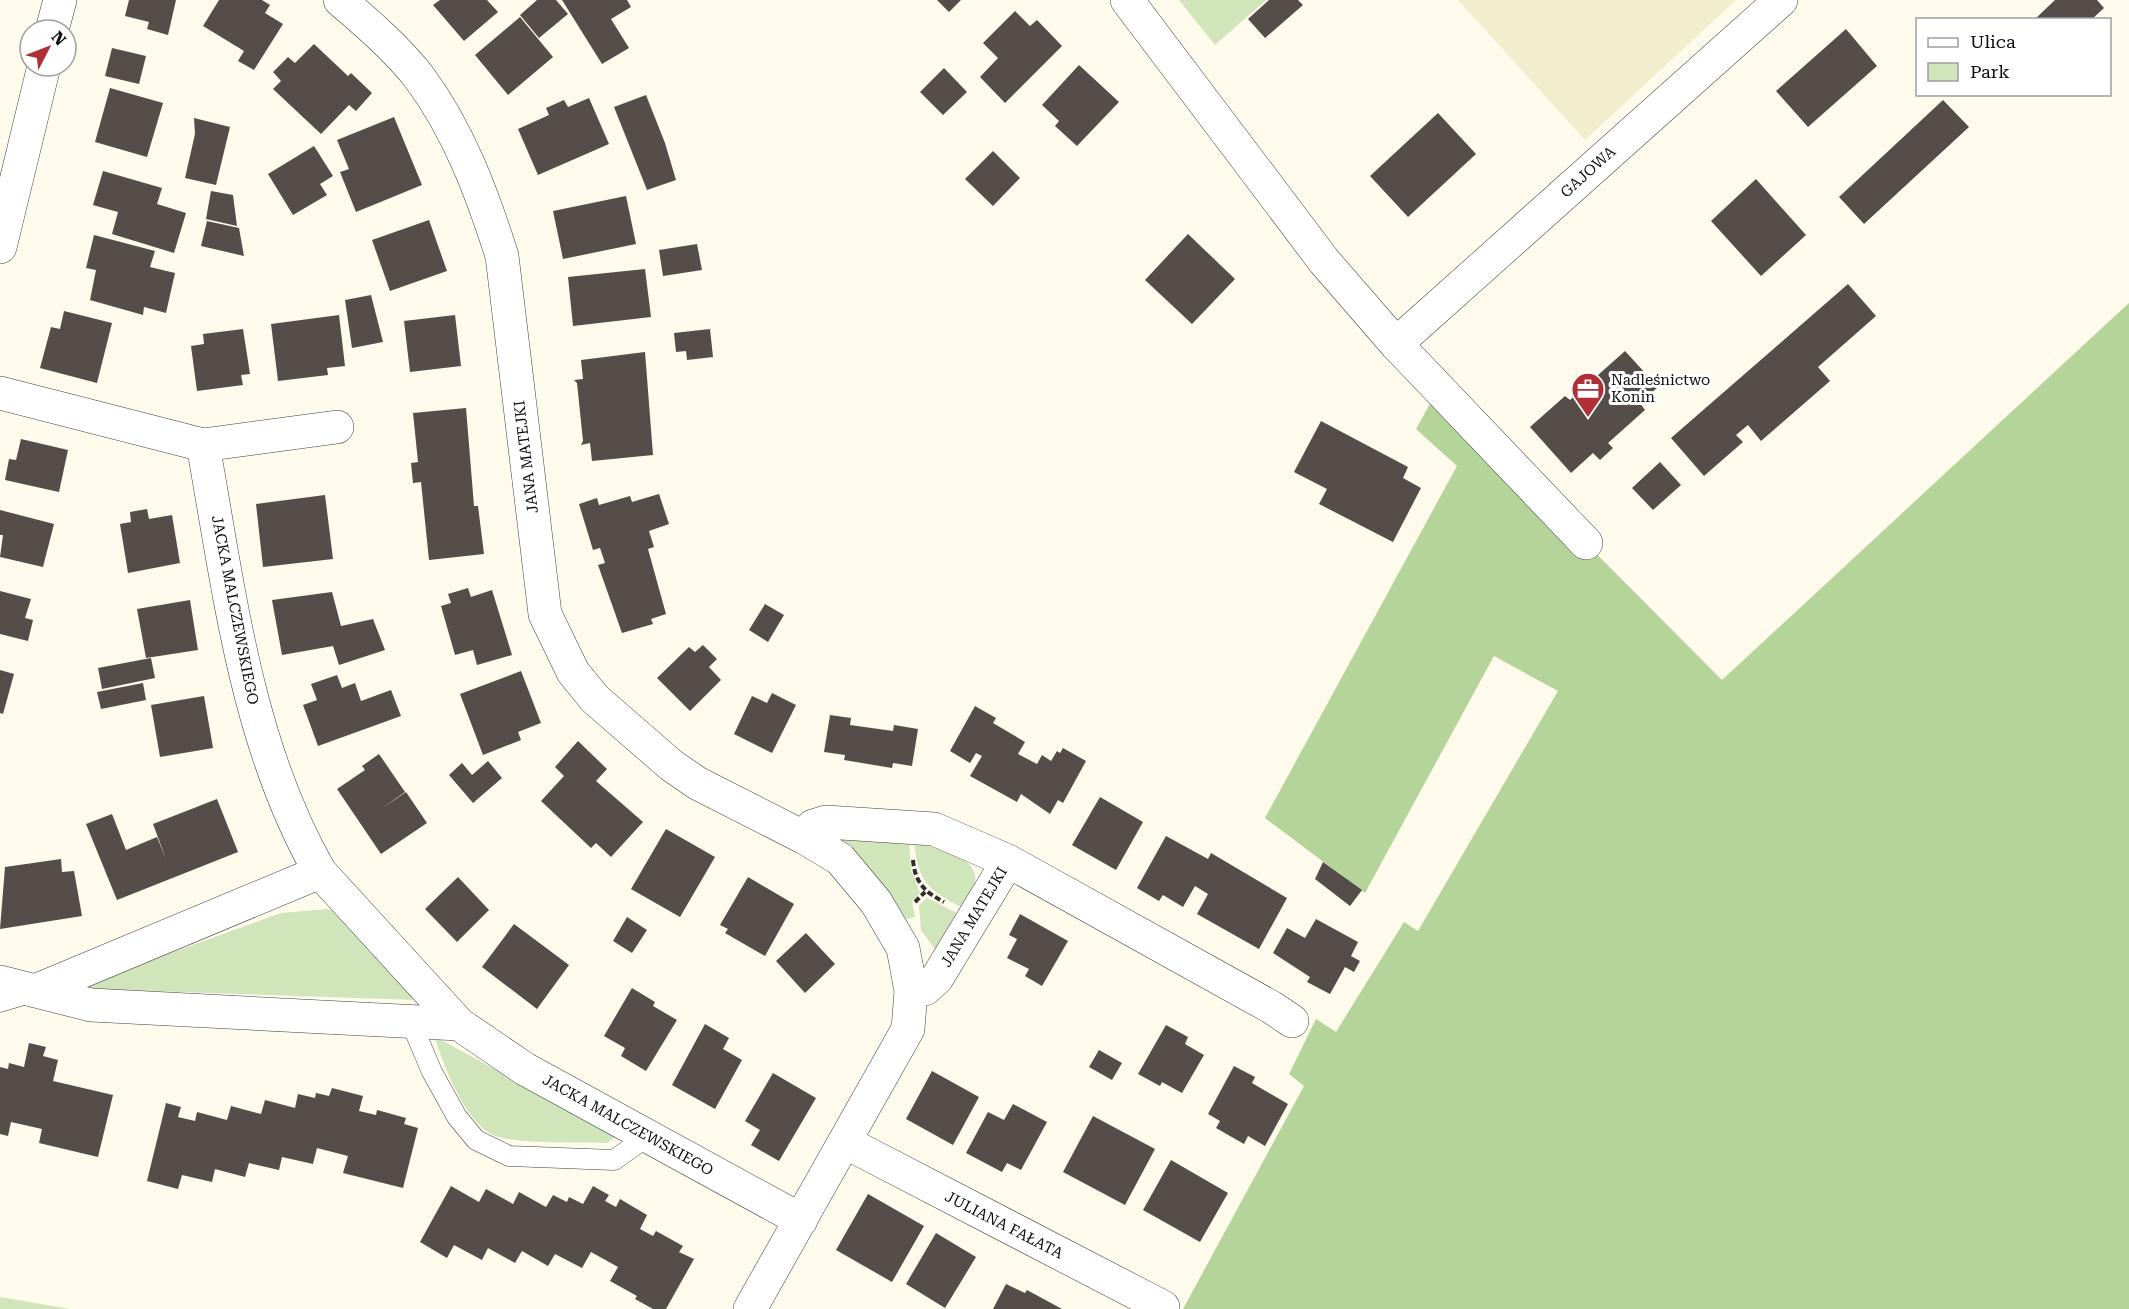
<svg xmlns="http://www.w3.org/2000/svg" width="2129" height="1309" viewBox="0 0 2129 1309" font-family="'Roboto Serif',serif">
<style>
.farmland{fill:#f1eece}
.green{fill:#d0e5b9}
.forest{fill:#b4d499}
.building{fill:#544d49}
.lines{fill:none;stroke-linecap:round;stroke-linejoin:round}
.service-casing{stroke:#3f3f3f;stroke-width:21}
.minor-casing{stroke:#3f3f3f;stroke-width:34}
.path{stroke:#2e2e2e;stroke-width:4;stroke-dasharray:6 3;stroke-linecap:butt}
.service{stroke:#fff;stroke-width:20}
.minor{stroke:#fff;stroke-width:33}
.labels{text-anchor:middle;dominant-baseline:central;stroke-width:6;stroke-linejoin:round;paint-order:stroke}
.street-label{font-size:15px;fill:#0c0c0c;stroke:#fff}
.poi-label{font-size:15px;fill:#0c0c0c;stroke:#fff;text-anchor:start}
</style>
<rect width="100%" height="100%" fill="#fefaec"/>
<path class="farmland" d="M1458,0H1736L1585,140Z"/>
<path class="green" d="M1179,0H1266L1215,45Z
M841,836L909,840L911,870L920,893L912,901L915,917L906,919L885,888L840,841Z
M914,842C935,849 984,855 974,887C971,894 966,901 963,908C927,889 919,883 914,842Z
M927,898L959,914L937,952L921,930L919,905Z
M327,909L349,915L417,1000L91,989L85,984L281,913Z
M434,1036L617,1136L607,1143C581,1142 517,1144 496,1136C465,1125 444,1065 434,1036Z
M0,1297L70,1309H0Z"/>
<path class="forest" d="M2129,303V1309H1183L1304,1086L1289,1074L1316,1019L1336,1032L1404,922L1418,931L1558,691L1494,656L1365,893L1265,818L1457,466L1416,429L1431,402L1464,421L1722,680Z"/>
<path class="building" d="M129,0H176L168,35L147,29L149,22L125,16Z
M219,0H262L270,5L265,13L283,24L254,70L238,61L244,51L203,26Z
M440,0H487L498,12L464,41L433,5Z
M537,0H556L568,14L539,38L520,15Z
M562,0H627L631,7L611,19L629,48L602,64Z
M937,0H961L949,12Z
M1269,0H1298L1303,5L1265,38L1248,19Z
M2055,0H2097L2104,8L2091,20H2034Z
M1015,11L1030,26L1037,20L1062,46L1005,103L980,77L998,58L983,43Z
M520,17L553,57L508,95L475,55Z
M1846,29L1877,66L1808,127L1776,91Z
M314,44L348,76L351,73L372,93L356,111L349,105L321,134L273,89L281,81L273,72L288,57L295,63Z
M112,48L146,56L139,84L105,76Z
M1079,65L1119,102L1077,146L1055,126L1059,121L1042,105Z
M944,68L967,92L943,115L920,92Z
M110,88L163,103L147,157L95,142Z
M646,95L665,143L676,180L647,190L614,107Z
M589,98L609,144L538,175L518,129L549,115L546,108L564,100L568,107Z
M1943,100L1969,127L1864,224L1839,197Z
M1438,113L1476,154L1408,217L1370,176Z
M394,117L422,185L356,212L340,172L349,169L337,140Z
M194,118L230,127L216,185L185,178L195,134Z
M314,146L333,176L320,184L327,195L293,215L268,174Z
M993,151L1020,178L993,206L965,179Z
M103,171L162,188L157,204L186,213L174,253L112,234L118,212L93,205Z
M1756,179L1806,235L1761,276L1711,221Z
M211,191L233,195L237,226L206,219Z
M626,196L636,244L563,259L553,211Z
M429,220L447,271L390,291L372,240Z
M207,221L239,228L244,256L201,246Z
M1188,234L1235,279L1192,324L1145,280Z
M94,235L155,251L150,267L175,273L166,313L144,307L143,315L90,300L96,270L86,268Z
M697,244L702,270L663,276L659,250Z
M645,269L651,317L573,326L568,277Z
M1848,284L1876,316L1818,367L1830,381L1761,441L1748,425L1736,435L1743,442L1704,476L1671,438Z
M371,295L383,342L352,348L345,300Z
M64,311L112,323L97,383L40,368L51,327L60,329Z
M339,315L345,366L327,368L328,375L278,381L271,324Z
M455,315L461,366L410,372L404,321Z
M243,329L250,374L241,375L243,385L197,391L191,346L204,344L203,334Z
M710,329L713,357L687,360L686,351L676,352L674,333Z
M1625,351L1658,387L1640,403L1645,410L1608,443L1613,448L1600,460L1593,453L1571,473L1530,427L1565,396L1570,400Z
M645,352L653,455L592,461L590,443L581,445L583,441L577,383L574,380L583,379L581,360Z
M466,408L474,506H478L484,554L429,560L421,482L413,483L411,463L418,462L413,413Z
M1321,421L1408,467L1403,478L1421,488L1393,542L1319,504L1327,489L1294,472Z
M21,439L68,450L59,492L5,480L9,459L16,460Z
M1660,462L1681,485L1653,510L1632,488Z
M659,494L669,524L649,531L654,547L648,549L666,614L651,619L653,624L622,633L598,565L605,563L600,548L593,550L579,504L597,498L599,505L630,496L632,502Z
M325,495L333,559L263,567L256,504Z
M147,509L149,519L172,515L180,563L128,573L120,524L131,522L130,512Z
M0,510L54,524L43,567L0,557L3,535H0Z
M468,588L471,597L492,590L512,655L477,665L473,650L455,655L441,606L451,603L448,594Z
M0,591L31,599L25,618L33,620L28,641L0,634Z
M332,592L341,626L373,619L385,650L339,665L333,646L282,655L272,600Z
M190,600L198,650L146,658L137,609Z
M765,604L784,615L768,642L749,630Z
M703,645L717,659L709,667L721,680L690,711L657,678L689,647L695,652Z
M151,658L155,678L102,689L98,668Z
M0,670L14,674L3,714L0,713Z
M521,671L541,723L518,732L521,740L483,755L460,694Z
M337,675L342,688L355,683L361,701L391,690L401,716L318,746L303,705L317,700L311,684Z
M143,683L146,700L101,709L97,692Z
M772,693L796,705L772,753L734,734L752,696L767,703Z
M204,696L213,748L160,757L151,705Z
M975,706L996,718L993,723L1025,742L1018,754L1037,764L1042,755L1051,761L1057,751L1060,753L1063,748L1086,761L1063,803L1058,800L1050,814L1021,794L1017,802L970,776L982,756L976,753L970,763L950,751Z
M830,715L851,718L850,725L893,731L894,725L918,729L912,766L893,763L892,768L844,760L845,755L824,752Z
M578,741L607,769L596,781L643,822L611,857L596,843L591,848L541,801L564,776L555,767Z
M379,754L405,792L380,810L406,792L427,823L381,854L337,789L365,770L362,766Z
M488,761L502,778L473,803L449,775L462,763L472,775Z
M1100,797L1143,822L1116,870L1072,845Z
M217,799L238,852L117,900L86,824L112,814L126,850L157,837L166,859L153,824Z
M666,829L715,857L680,917L631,889Z
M1166,836L1208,859L1211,853L1287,898L1259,949L1197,914L1208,894L1195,886L1183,907L1163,895L1159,901L1137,888Z
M61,859L62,872L74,871L82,916L0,929L5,867Z
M1323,862L1362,890L1350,906L1315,879Z
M458,877L489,910L457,942L425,909Z
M748,877L794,904L765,956L725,933L728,929L720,925Z
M1020,914L1068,941L1042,986L1025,976L1029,969L1007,958L1017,939L1009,935Z
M627,917L647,930L632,953L613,941Z
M1316,919L1358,942L1351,956L1360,961L1354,972L1345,967L1330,994L1307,982L1310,977L1273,953L1287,928L1305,938Z
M514,924L569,965L537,1009L482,967Z
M806,933L835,964L805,993L776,961Z
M632,988L655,1002L653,1006L677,1020L646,1071L621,1056L625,1048L604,1036Z
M705,1024L729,1038L723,1049L742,1060L715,1109L672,1085Z
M1166,1025L1188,1037L1185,1044L1204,1055L1182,1093L1162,1082L1160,1086L1138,1074Z
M29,1043L46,1047L43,1056L58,1060L53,1081L113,1095L98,1157L39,1143L42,1129L11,1122L8,1136L0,1134V1067L8,1069L9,1063L24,1067Z
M1099,1050L1122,1063L1112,1080L1089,1067Z
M1234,1066L1255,1077L1252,1083L1288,1104L1265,1146L1248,1136L1244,1144L1216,1128L1220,1121L1208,1114Z
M932,1071L979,1097L953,1145L906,1119Z
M773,1073L816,1098L779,1161L751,1145L760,1130L745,1121Z
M332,1088L363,1096L359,1111L376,1115L377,1110L406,1118L404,1124L418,1128L403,1188L343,1173L348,1156L317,1148L313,1164L282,1157L279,1170L249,1163L245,1177L215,1169L212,1182L182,1175L178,1189L147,1181L166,1103L181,1107L178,1117L195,1121L197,1112L227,1120L231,1106L261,1114L265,1100L295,1108L298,1094L315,1098L316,1093L329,1096Z
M1013,1104L1047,1122L1021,1170L1007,1163L1002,1172L966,1153L988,1112L1004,1120Z
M1093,1116L1155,1149L1125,1205L1063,1172Z
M1171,1160L1228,1193L1200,1242L1143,1210Z
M451,1186L479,1202L486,1189L513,1204L519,1192L546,1207L553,1195L567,1202L569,1197L583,1204L593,1186L609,1195L605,1201L616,1207L620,1199L647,1215L640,1229L653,1236L656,1231L683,1246L679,1252L694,1259L666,1309H653L635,1299L637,1296L610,1281L618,1267L591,1252L582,1268L555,1254L548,1266L522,1251L515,1263L488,1248L482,1260L454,1245L447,1258L420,1242Z
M868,1194L924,1226L892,1282L836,1250Z
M936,1233L976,1257L945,1308L906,1284Z
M1006,1284L1025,1293L1027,1290L1062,1309H993Z"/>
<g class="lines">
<defs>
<path id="service" d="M0,1002L30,993
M410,1020L432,1072L457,1117L476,1140L509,1156L614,1160L648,1136"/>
<path id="minor" d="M340,0C367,23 397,49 419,77C459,131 482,193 502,256L545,614L573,672L595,699L671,765L697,783L805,838L840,859L876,902L903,948L911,991L908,1029L750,1309
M1127,0L1324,261L1396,344L1586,543
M52,30L60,0
M0,247L44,66
M1396,344L1781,0
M0,393L203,445C229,589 246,743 320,872L459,1024L525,1069L801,1220
M203,445L337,427
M805,838L813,826L826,822L934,829L1008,861L1271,1007L1292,1021
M0,982L91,1005L459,1024
M35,991L320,872
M911,991L925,989L937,978L1008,861
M845,1142L1163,1307"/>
</defs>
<use href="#service" class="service-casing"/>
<use href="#minor" class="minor-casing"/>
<path class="path" d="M913,860C915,883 925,892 944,902
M915,902L925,892"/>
<use href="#service" class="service"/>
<use href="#minor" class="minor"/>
</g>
<defs>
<symbol id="office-pin" viewBox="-11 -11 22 30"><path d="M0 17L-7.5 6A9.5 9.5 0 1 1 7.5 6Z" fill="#b02f37" stroke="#fff"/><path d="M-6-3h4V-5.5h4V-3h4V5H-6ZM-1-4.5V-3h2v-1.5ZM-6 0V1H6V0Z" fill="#fff"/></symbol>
</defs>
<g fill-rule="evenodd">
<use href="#office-pin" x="1569" y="370" width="38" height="52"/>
</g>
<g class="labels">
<g class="street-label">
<text transform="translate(1588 172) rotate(-42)">GAJOWA</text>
<text transform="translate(526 457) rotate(-97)">JANA MATEJKI</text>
<text transform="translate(235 610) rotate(79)">JACKA MALCZEWSKIEGO</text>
<text transform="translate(974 917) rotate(-59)">JANA MATEJKI</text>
<text transform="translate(628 1125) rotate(29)">JACKA MALCZEWSKIEGO</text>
<text transform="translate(1004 1225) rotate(27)">JULIANA FAŁATA</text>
</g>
<g class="poi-label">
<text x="1611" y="380">Nadleśnictwo<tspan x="1611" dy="17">Konin</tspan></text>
</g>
</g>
<rect x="1916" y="18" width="195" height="78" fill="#ffffff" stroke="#9e9e9e" stroke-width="1.5"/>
<rect x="1928" y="38" width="30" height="9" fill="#ffffff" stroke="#9e9e9e" stroke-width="1.5"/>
<text x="1970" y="48" font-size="18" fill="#0c0c0c">Ulica</text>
<rect x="1928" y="63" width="30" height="18" fill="#d0e5b9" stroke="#9e9e9e" stroke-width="1.5"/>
<text x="1970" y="78" font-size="18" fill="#0c0c0c">Park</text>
<g transform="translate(48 48) rotate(48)"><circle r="28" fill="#ffffff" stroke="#9e9e9e" stroke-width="1.5"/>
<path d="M0-4.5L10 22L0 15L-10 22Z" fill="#b02f37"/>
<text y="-9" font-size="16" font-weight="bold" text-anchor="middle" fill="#0c0c0c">N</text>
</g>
</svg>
